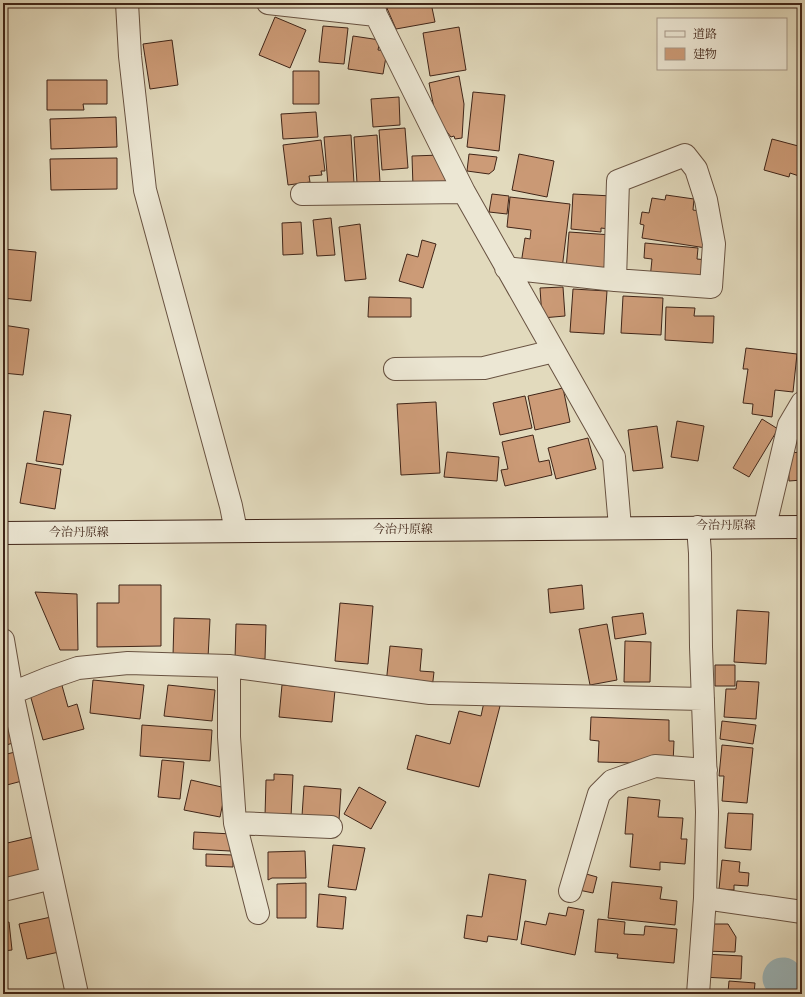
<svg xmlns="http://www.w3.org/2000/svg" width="805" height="997" viewBox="0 0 805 997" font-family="Vollkorn,'Noto Serif JP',serif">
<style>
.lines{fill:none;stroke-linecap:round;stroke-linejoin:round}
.river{stroke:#9bb7bc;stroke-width:41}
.building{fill:#cc9b77;stroke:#402518}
.minor-casing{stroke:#685241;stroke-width:24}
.secondary-casing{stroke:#402518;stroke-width:24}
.minor{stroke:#ece7d4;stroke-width:22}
.secondary{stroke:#ece7d4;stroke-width:22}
.labels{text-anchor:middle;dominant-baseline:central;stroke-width:3;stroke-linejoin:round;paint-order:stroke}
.street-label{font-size:12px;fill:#402518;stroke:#ece7d4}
</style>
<rect width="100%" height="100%" fill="#e2dabd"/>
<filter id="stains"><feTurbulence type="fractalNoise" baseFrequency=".005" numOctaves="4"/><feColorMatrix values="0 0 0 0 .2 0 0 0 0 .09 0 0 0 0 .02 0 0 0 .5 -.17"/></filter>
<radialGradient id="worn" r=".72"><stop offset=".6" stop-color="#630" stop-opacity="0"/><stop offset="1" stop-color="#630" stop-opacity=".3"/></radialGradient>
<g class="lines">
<path class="river" d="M783,978L796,994"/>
</g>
<path class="building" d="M405,3H431L435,22L396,29L386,6Z
M275,17L306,30L290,68L259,55Z
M323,26L348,28L344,64L319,62Z
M459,27L466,70L430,76L423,33Z
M353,36L380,40L378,50L387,51L383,74L348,69Z
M172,40L178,85L150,89L143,44Z
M293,71H319V104H293Z
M459,76L464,104L462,138L455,139L454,136L451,137L436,118L429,83Z
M47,80H107V104H83L84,110H47Z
M473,92L505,95L499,151L467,147Z
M399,97L400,125L373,127L371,99Z
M316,112L318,137L283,139L281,114Z
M116,117L117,147L51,149L50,119Z
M405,128L408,168L382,170L379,130Z
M351,135L354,183L328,185L324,137Z
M377,135L380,182L357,183L354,137Z
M772,139L802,147V177L790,173L789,177L764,170Z
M321,140L325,171H321L322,175L309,176L310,182L288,185L283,145Z
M469,154L497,157L494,170L489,174L467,171Z
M519,154L554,161L547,197L512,190Z
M441,155L448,186L413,187L412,156Z
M117,158V189L51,190L50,159Z
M492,194L509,196L507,214L489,212Z
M573,194L612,196L609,229L601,228V232L571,229Z
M666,195L694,199L693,210L706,212V248L642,238L644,225L640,224L642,212L649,213L652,198L665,200Z
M510,197L570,204L562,269L521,264L525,238L530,239L531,230L507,227Z
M331,218L335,255L317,256L313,220Z
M301,222L303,254L283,255L282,223Z
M360,224L366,279L345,281L339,227Z
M569,232L612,235L605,273L566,270Z
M422,240L436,244L423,288L399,281L407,254L418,257Z
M645,243L698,248L697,259L708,260L705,284L650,279L652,259L644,258Z
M3,249L36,252L31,301L3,298Z
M563,287L565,316L542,318L540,288Z
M573,289L607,291L604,334L570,332Z
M623,296L663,298L661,335L621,333Z
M369,297L411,298V317H368Z
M666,307L695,308L694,316H714L713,343L665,340Z
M3,325L29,329L23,375L3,373Z
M746,348L797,354L793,392L775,390L772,417L752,414L753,404L743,403L748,369H743Z
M563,388L570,422L535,430L528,396Z
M525,396L532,428L500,435L493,403Z
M436,402L440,473L401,475L397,404Z
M44,411L71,415L63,465L36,461Z
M762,419L778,429L749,477L733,468Z
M677,421L704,426L698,461L671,457Z
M657,426L663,468L633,471L628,430Z
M533,435L539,462L549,460L552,475L505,486L501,470L508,469L502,442Z
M588,438L596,469L556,479L548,448Z
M447,452L499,457L497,481L444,477Z
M802,452V480L789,481L788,453Z
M27,463L61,469L55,509L20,503Z
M119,585H161V646L97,647V603H119Z
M582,585L584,609L550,613L548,589Z
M35,592L77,594L78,650H60Z
M340,603L373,606L368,664L335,661Z
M737,610L769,612L766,664L734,662Z
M643,613L646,634L615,639L612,617Z
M174,618L210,619L208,658L173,656Z
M236,624L266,625L265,659H235Z
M607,624L617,680L590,685L579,629Z
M625,641L651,642L650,682H624Z
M390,646L422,649L420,671L434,672L432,689L386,684Z
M715,665H735V686H715Z
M93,680L144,685L140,719L90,713Z
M737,681L759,682L756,719L724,717L726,689H736Z
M61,682L68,707L77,704L84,729L43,740L29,691Z
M168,685L215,690L212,721L164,716Z
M282,685L335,690L332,722L279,717Z
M484,702L500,706L479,787L407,769L416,735L450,744L459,711L481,716Z
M3,711H5L13,743L3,746Z
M591,717L669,720V741H674L673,764L598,762L599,741L590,740Z
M722,721L756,725L753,744L720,739Z
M142,725L212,730L210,761L140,756Z
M722,745L753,748L747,803L722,801L724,776H719Z
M15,752L22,781L3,786V755Z
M162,760L184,762L180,799L158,797Z
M274,774L293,775L291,817L265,816L266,780H274Z
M191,780L226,788L220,817L184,810Z
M304,786L341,789L339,820L302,816Z
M359,787L386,802L371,829L344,814Z
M628,797L660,800L658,817L683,818L681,839H687L685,864L660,862V870L630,867L633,834H625Z
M728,813L753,814L751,850L725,848Z
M194,832L232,834L230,851L193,849Z
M33,837L40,870L3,879V844Z
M333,845L365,848L356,890L328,887Z
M305,851L306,878H272L268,880V852Z
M206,854L233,855V867L206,866Z
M722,860L740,862L739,872L749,873L748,886L734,885V890L719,889Z
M579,872L597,877L593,893L574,889Z
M489,874L526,880L517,940L488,936L487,942L464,938L467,915L482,917Z
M612,882L662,887L660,899L677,901L675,925L608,918Z
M306,883V918H277V884Z
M319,894L346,897L343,929L317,927Z
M568,907L584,910L575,955L521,944L525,921L546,925L549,913L566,916Z
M51,917L59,952L27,959L19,924Z
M598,919L625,922L624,934L644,935L645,926L677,929L674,963L617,958L618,954L595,952Z
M9,922L12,950L3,951V923Z
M705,924H728L736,937L735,952L704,951Z
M704,954L742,956L741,979L702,977Z
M729,981L755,983L754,994H702L703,990L728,992Z"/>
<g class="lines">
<defs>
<path id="minor" d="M127,3L130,56L145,190L231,506L236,531
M268,3L376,15
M373,3L376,15L464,192L614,457L620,527
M302,194L464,192
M506,268L615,280L711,287L714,244L706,200L696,169L685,155L618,181L615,280
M395,369L484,368L554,351
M765,526L789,425L802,403
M3,640L12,693L77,994
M229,666V737L235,823L258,913
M3,696L12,693L49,678L78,668L128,663L229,666L430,693L703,699
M235,823L331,827
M3,890L52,878
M570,891L599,794L612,781L655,766L706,770
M705,898L802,912
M698,994L705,898L707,812L701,647L700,553L698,527"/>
<path id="secondary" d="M3,533L802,527"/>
</defs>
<use href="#minor" class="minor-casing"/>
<use href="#secondary" class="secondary-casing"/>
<use href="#minor" class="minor"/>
<use href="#secondary" class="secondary"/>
</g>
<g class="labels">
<g class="street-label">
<text x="726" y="526">今治丹原線</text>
<text x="403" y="530">今治丹原線</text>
<text x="79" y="533">今治丹原線</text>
</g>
</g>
<rect width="805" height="997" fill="none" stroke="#e2dabd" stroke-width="16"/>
<rect x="4" y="4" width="797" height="989" fill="none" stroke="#402518" stroke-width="2"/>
<rect x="8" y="8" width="789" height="981" fill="none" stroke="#402518"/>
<rect x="657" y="18" width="130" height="52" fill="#ece7d4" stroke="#a79989"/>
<rect x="665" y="31" width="20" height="6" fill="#ece7d4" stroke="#a79989"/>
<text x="693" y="38" font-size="12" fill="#402518">道路</text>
<rect x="665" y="48" width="20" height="12" fill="#cc9b77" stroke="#a79989"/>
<text x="693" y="58" font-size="12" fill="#402518">建物</text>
<rect width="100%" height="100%" filter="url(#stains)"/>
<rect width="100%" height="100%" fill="url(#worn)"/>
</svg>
